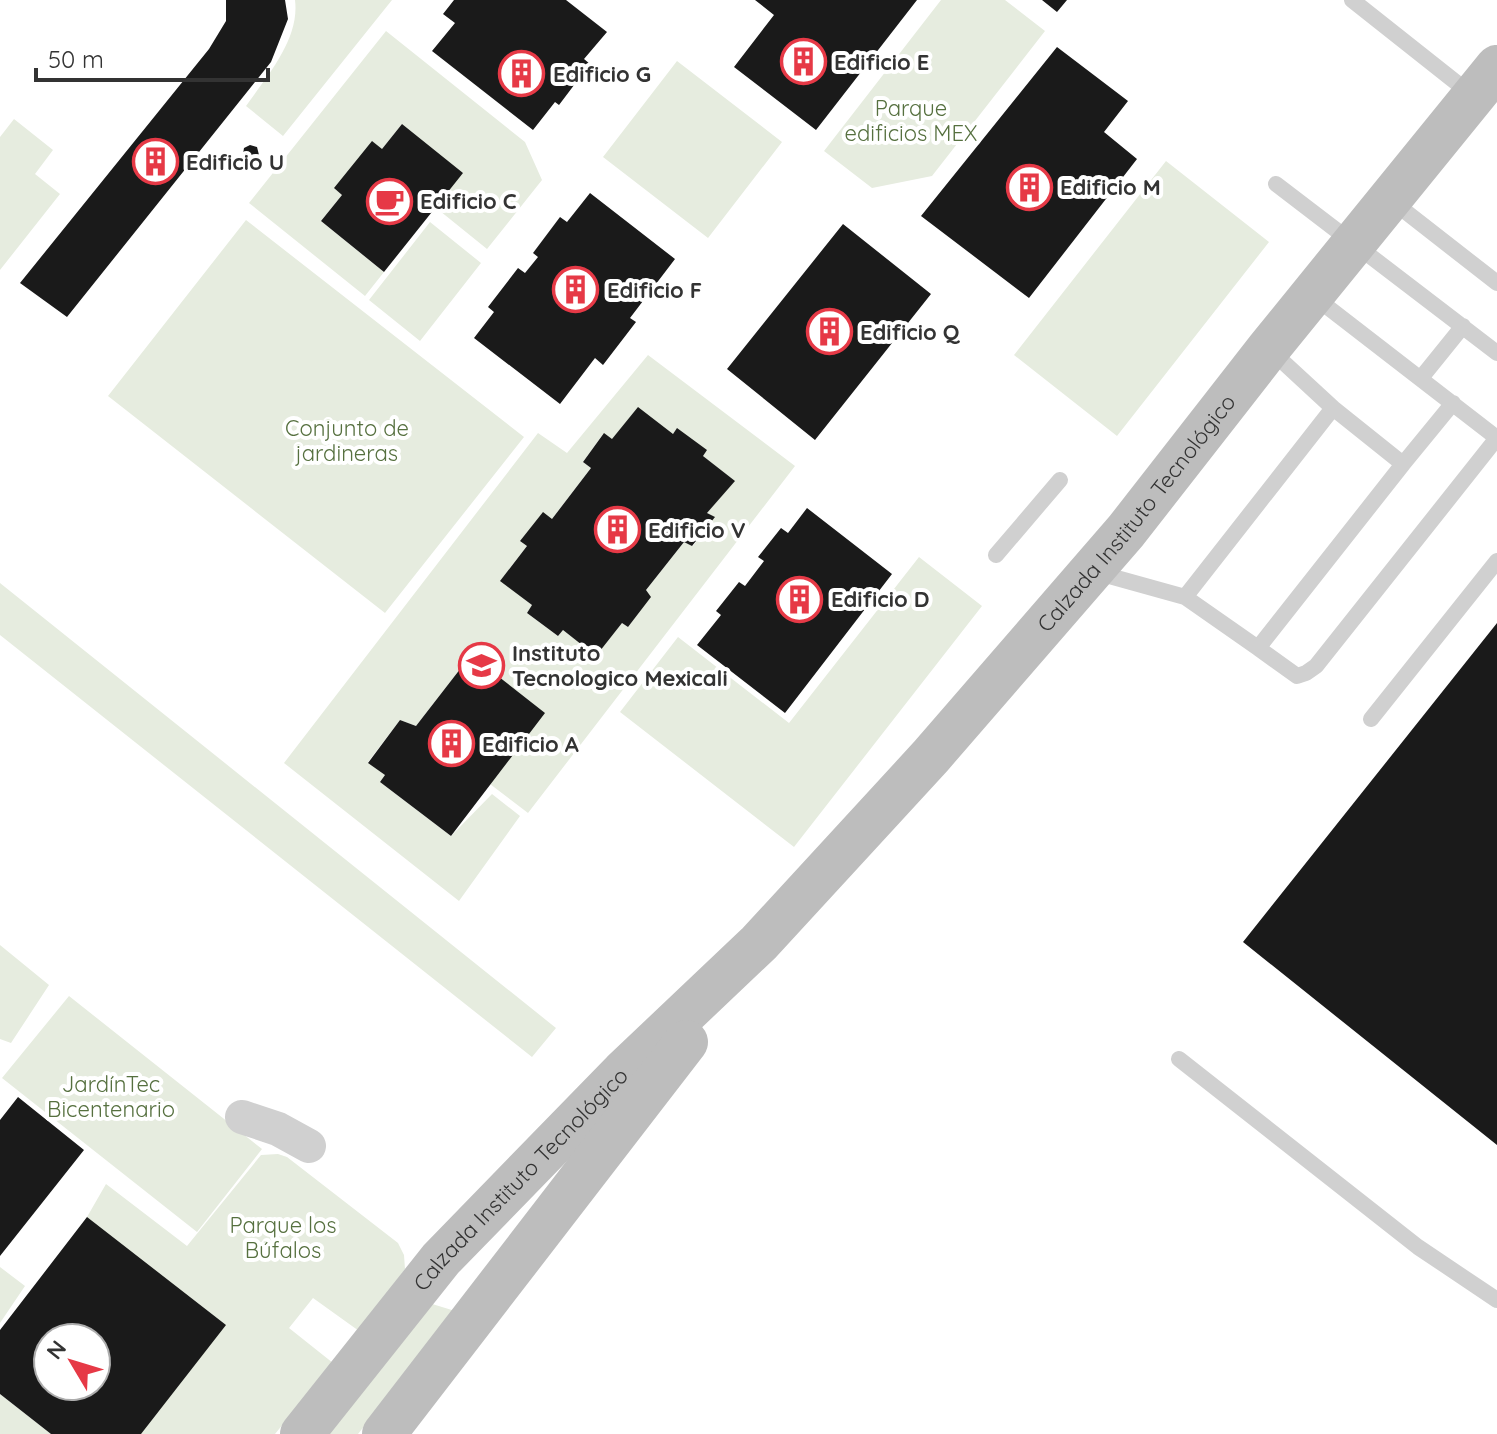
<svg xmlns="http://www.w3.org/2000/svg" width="1497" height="1434" viewBox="0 0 1497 1434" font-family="Quicksand,sans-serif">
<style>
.green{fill:#e6ecdf;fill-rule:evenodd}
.building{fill:#1a1a1a;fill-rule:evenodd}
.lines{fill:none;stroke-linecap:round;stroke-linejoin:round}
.lane{stroke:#d0d0d0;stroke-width:16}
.street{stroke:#d0d0d0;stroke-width:34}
.secondary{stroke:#bdbdbd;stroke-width:44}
.labels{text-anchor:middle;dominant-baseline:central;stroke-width:8;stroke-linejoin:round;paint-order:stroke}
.poi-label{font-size:22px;font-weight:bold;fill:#333;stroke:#fff;text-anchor:start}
.park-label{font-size:22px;fill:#56703f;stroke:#fff}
.street-label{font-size:22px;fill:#333;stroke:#fff}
</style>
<rect width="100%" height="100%" fill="#fff"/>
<path class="green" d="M295,0H392L283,136L246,106C267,76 300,39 295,0Z
M941,0H1005L1045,31L932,176L872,188L824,151Z
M386,31L525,142L542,180L487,249L435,207L402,124L382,149L335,188L342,195L321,221L384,272L365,296L249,203Z
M677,61L782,142L708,238L603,157Z
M14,119L53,150L35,174L60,194L0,270V137Z
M1166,161L1269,242L1117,436L1014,355Z
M246,220L524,437L385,613L108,396Z
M430,222L481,263L420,341L369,300Z
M648,355L795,466L528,813L490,784L471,655L416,726L400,720L368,762L385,775L380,782L451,836L492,794L520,816L459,901L284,763L538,433L567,453ZM677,429L706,450L703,456L734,481L707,513L714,517L693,546L684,542L646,590L650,597L628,627L622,623L596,655L563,630L558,636L527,613L532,605L501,580L527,546L520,541L543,513L552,519L591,468L583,462L603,434L612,439L673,434Z
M919,557L982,606L794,847L620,712L678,637L789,723Z
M0,583L556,1028L532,1057L0,635Z
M0,945L49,985L11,1043L0,1039Z
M69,996L262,1149L197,1232L2,1078Z
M278,1154L287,1157L398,1243L404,1255L405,1269L359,1331L313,1298L289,1328L333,1363L275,1434H141L87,1217L106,1184L187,1246L261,1155Z
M0,1267L25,1286L0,1323Z
M429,1303L455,1311L358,1434H318Z
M0,1394L51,1434H0Z"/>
<path class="building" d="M226,0H285L288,19L271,62L67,317L20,283L209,49L226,21Z
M454,0H566L607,32L584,59L590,64L559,105L555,102L533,130L432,51L455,23L443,14Z
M755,0H917L816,130L734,67L774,15Z
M1042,0H1067L1057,12Z
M1057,47L1128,101L1104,132L1137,159L1029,298L921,216Z
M402,124L463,173L384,272L321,221L342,195L334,188L372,141L382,149Z
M250,145L257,147L259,155L254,160H247L243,154L244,148Z
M590,193L675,259L630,318L636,322L603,365L595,358L560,404L474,338L494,312L488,307L518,268L525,273L538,257L533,253L560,217L567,222Z
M843,224L931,294L815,440L727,369Z
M638,407L673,434L677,428L707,450L703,456L735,481L707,513L715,517L692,546L684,542L646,590L651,597L628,627L622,623L596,656L563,630L558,636L527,613L532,605L500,581L527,546L520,541L543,512L552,519L591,468L583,462L604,433L612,439Z
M807,508L892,574L785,713L697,645L721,615L716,611L739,582L745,586L764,561L758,557L781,528L788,533Z
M1497,623V1145L1243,942Z
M471,655L545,713L451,836L380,782L385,775L368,763L400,720L416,726Z
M18,1097L84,1150L0,1256V1120Z
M87,1217L226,1325L141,1434H51L0,1394V1330ZM48,1338H96V1386H48Z"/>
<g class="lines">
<path class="lane" d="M1352,0L1472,95
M1276,184L1497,353
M1392,201L1497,283
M1421,378L1463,326
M1403,464L1453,403
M996,555L1060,480
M1095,572L1185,597L1258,648L1403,464L1333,408
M1185,597L1333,408L1270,350
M1258,648L1297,676L1306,673L1316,666L1497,438L1312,295
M1371,719L1497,561
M1179,1059L1418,1247L1497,1300"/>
<path class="street" d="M242,1117L278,1129L309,1146"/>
<g class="secondary">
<path id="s1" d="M302,1434L441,1259L623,1072L759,943L931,756L1126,531L1268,349L1497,67"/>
<path d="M384,1434L686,1042"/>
</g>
</g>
<defs>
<symbol id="building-ring" viewBox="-11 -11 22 22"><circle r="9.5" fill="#fff" stroke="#e63946" stroke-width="1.5"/><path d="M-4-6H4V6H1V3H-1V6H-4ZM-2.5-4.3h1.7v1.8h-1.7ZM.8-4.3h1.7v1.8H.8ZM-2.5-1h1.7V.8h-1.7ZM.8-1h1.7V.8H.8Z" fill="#e63946"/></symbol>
<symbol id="cafe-ring" viewBox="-11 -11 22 22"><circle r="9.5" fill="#fff" stroke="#e63946" stroke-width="1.5"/><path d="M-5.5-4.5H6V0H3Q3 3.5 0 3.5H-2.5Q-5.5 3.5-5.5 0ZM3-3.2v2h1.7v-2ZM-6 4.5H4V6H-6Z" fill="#e63946"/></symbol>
<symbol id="university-ring" viewBox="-11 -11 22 22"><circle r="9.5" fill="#fff" stroke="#e63946" stroke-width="1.5"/><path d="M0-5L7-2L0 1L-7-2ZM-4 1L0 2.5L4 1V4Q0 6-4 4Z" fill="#e63946"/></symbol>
</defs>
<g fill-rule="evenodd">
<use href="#building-ring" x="778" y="36" width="51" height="51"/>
<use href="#building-ring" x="496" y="48" width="51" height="51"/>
<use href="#building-ring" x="130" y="136" width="51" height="51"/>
<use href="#building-ring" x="1004" y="162" width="51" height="51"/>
<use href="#cafe-ring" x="364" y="176" width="51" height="51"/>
<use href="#building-ring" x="550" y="264" width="51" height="51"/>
<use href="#building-ring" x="804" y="306" width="51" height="51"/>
<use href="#building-ring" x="592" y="504" width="51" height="51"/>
<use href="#building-ring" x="774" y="574" width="51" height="51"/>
<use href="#university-ring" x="456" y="640" width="51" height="51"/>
<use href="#building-ring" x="426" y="718" width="51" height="51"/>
</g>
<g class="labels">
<g class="poi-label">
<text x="834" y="62">Edificio E</text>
<text x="553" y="74">Edificio G</text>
<text x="186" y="162">Edificio U</text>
<text x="1060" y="187">Edificio M</text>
<text x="420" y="201">Edificio C</text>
<text x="607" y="290">Edificio F</text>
<text x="860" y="332">Edificio Q</text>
<text x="648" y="530">Edificio V</text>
<text x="831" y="599">Edificio D</text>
<text x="512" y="653">Instituto<tspan x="512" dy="25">Tecnologico Mexicali</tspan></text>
<text x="482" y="744">Edificio A</text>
</g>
<g class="park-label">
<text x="911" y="108">Parque<tspan x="911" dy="25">edificios MEX</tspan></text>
<text x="347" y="428">Conjunto de<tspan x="347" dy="25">jardineras</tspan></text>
<text x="111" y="1084">JardínTec<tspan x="111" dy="25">Bicentenario</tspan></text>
<text x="283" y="1225">Parque los<tspan x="283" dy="25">Búfalos</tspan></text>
</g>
<g class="street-label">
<text stroke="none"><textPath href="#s1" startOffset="1244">Calzada Instituto Tecnológico</textPath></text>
<text stroke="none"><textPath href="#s1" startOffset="336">Calzada Instituto Tecnológico</textPath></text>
</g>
</g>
<g transform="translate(72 1362) rotate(308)"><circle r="38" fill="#ffffff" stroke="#adadad" stroke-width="2"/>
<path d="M0-6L14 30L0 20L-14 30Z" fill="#e63946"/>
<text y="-12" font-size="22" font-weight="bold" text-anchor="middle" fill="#333333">N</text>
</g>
<path d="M36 68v12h232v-12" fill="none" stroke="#333333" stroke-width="4"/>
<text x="48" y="68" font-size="24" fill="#333333" stroke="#ffffff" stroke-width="6" paint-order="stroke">50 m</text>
</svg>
